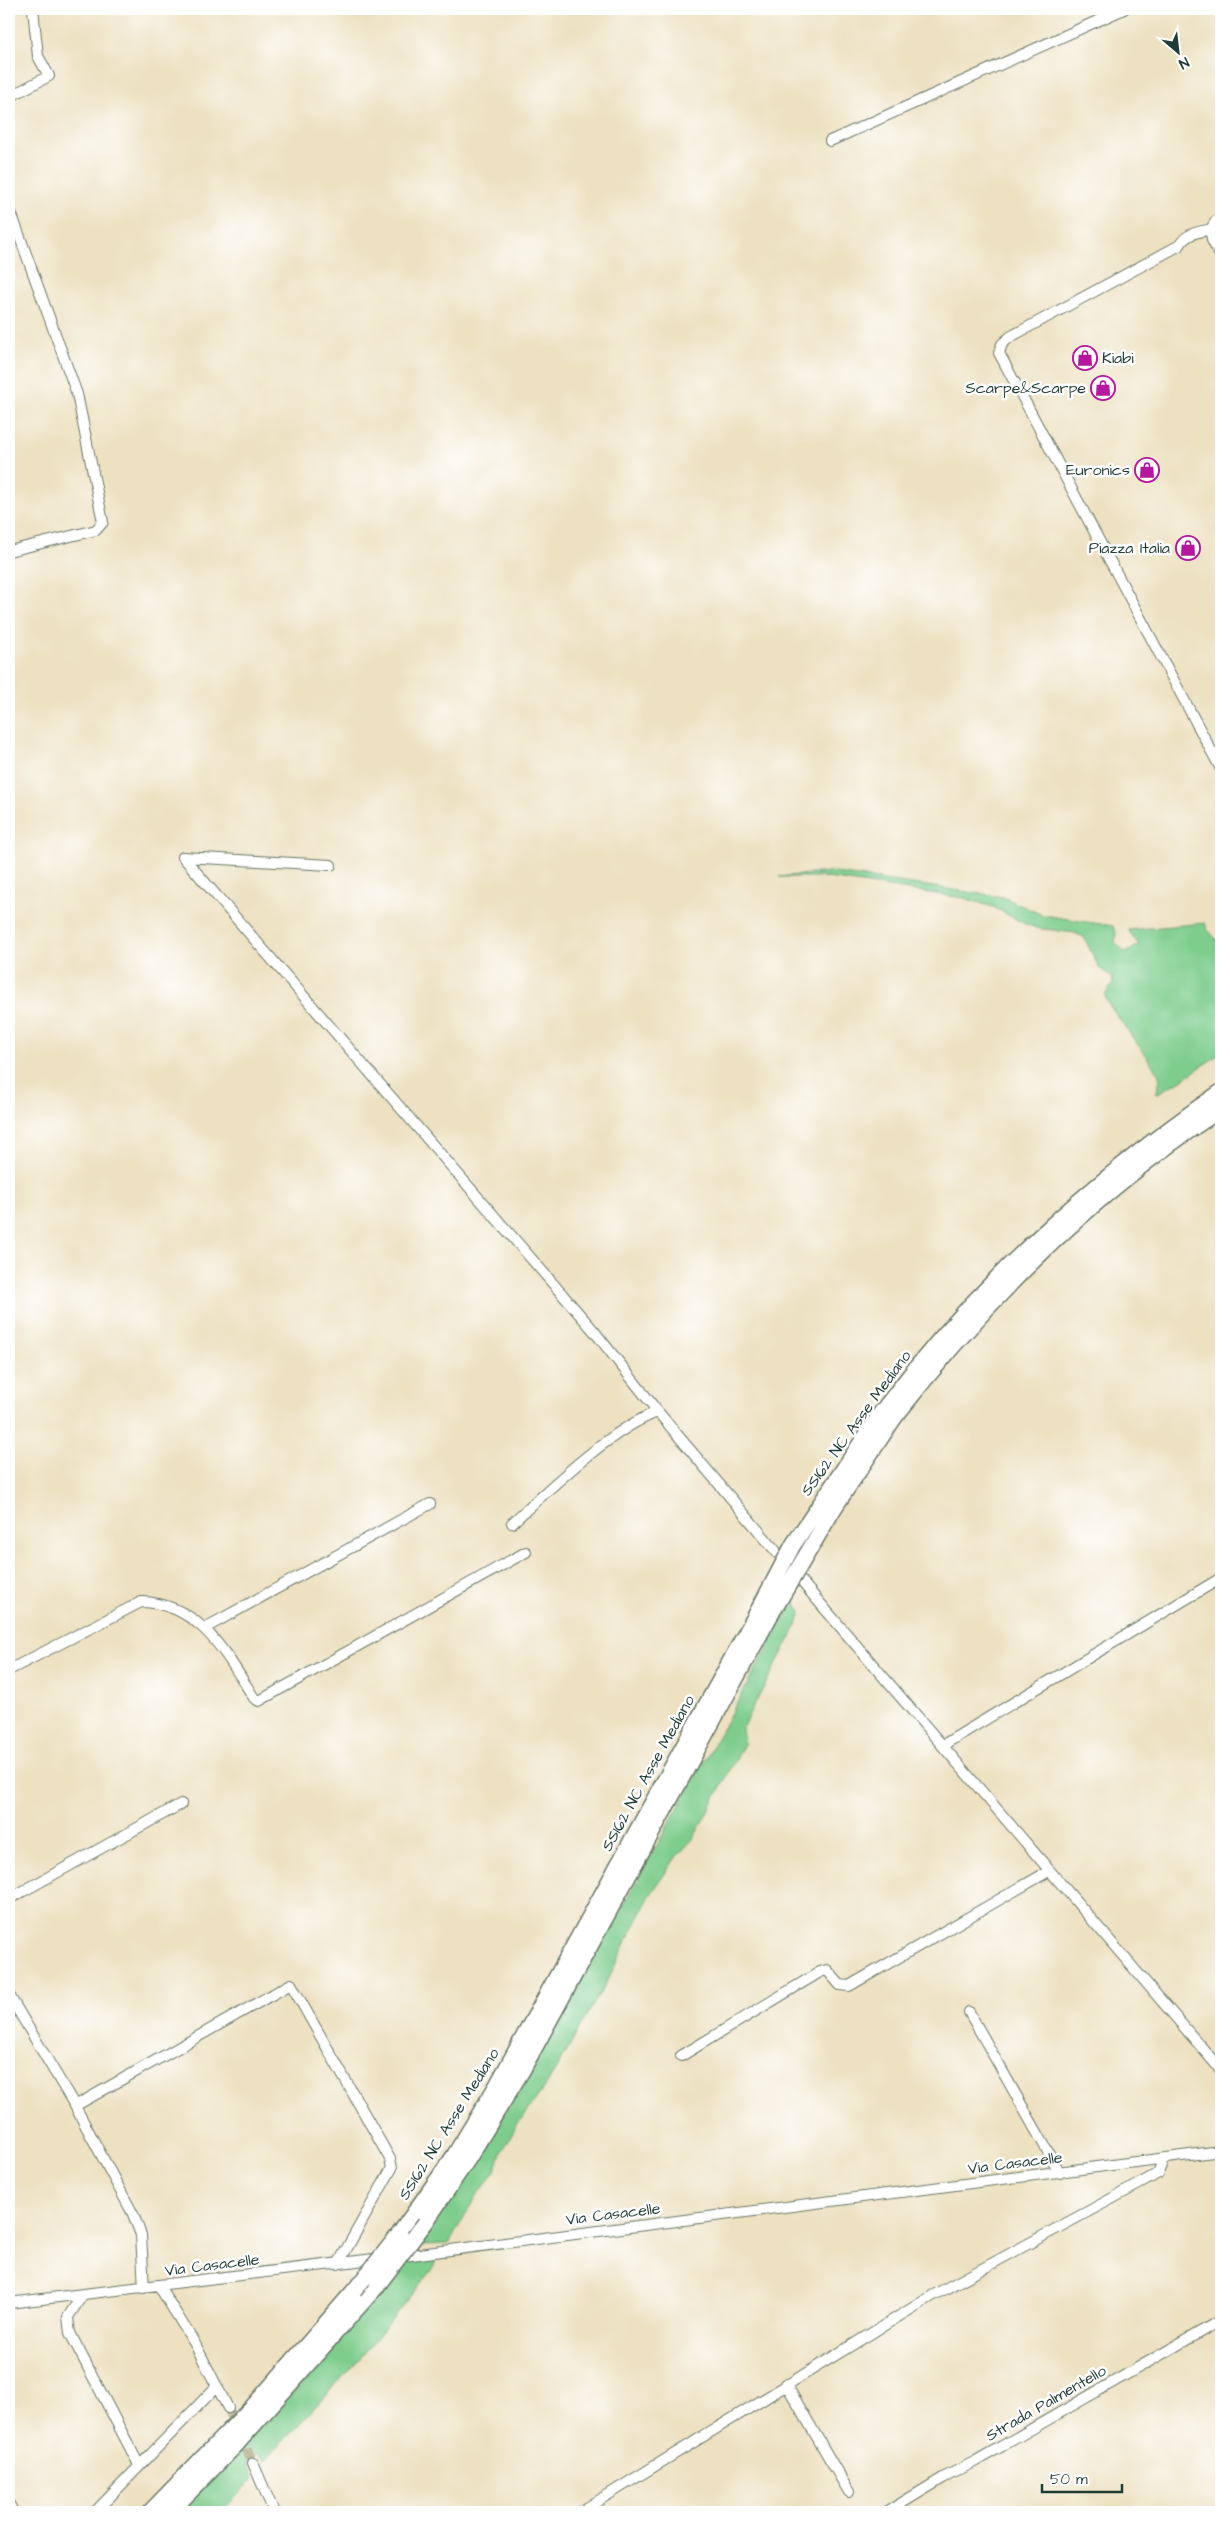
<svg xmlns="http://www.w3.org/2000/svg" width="1230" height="2521" viewBox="0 0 1230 2521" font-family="'Architects Daughter',sans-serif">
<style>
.green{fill:#7ecd8d;stroke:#4e8560}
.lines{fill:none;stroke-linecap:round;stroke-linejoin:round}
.minor-tunnel{stroke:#c4c0a5;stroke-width:10;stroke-dasharray:10 5;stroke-linecap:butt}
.minor-casing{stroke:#677665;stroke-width:12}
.highway-casing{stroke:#677665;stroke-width:18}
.minor{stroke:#fff;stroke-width:10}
.highway{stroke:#fff;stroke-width:15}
.highway-bridge-casing{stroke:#677665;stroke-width:18;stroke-linecap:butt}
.highway-bridge{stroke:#fff;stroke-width:15}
.labels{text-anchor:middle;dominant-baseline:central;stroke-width:5;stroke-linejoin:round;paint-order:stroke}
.poi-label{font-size:16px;fill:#1f3d34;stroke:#fff;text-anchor:end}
.street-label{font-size:16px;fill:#1f3d34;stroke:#fff}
</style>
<rect width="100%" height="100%" fill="#fff"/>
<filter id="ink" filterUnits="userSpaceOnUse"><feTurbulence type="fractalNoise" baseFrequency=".02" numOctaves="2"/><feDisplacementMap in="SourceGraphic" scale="10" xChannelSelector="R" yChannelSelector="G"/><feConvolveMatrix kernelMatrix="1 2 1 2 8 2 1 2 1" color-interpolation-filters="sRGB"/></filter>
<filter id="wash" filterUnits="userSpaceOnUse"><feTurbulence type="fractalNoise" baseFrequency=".0096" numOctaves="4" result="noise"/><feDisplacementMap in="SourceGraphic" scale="20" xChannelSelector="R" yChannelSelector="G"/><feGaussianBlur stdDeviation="1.12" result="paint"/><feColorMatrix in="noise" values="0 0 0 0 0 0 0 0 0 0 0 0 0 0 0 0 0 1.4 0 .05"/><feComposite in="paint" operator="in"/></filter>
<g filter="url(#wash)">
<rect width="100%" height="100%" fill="#ede1c1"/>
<path class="green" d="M829,872L1003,897L1042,915L1113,926L1116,933L1115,942L1126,953L1139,945L1128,930L1205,923L1207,929L1221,945V1053L1180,1081L1156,1094L1160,1080L1158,1073L1107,1002L1105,995L1113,984L1112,977L1099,968L1084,937L1075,933L1036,928L1023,923L993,907L964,898L821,877H779Z
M794,1601L801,1612L797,1625L742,1728L744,1744L693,1839L677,1856L649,1897L606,1983L547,2084L516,2126L501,2154L495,2171L469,2208L449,2244L421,2245L515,2098Z
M427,2259L436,2264L362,2356L265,2461L257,2454L247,2463L254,2479L221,2512H180L301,2384L405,2261Z"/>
</g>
<g filter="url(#ink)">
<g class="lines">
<path class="minor-tunnel" d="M228,2408L253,2463"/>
<defs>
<path id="minor" d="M9,97L49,76L38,56L33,9
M830,141L1124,9
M9,207L77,394L103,522L96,530L9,551
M1221,227C1209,231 1187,230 1180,245L1010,337L1002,344L999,353L1221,769
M1211,229L1212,240L1221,257
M1209,232L1216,221L1221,218
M331,865L183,857L594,1331L658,1412L813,1595L1221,2070
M512,1523C548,1490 613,1427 658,1412
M205,1628L430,1504
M9,1670L141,1602C200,1603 226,1654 254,1698L259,1701L526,1552
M943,1745L1221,1578
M9,1899L181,1804
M9,1995L75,2106L133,2214L141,2235L144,2288
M969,2012L1060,2173
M681,2056L820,1972L827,1970L840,1985L849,1986L1049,1871
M75,2106L291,1984L390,2159L392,2168L338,2264
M396,2257L1221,2151
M159,2286L195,2344L228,2408
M83,2294L68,2317L70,2333L139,2465
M9,2303L382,2258
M786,2384L849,2492
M253,2463L274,2512
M9,2504L13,2512
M95,2512L217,2386
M580,2512L932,2296L1150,2178L1158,2173L1163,2160
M887,2512L943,2478L976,2461L1221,2320"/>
<path id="highway" d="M883,1410C978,1283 1091,1182 1221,1092
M894,1418C987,1298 1094,1192 1221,1109
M425,2223L468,2159L523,2069L770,1616
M400,2233L454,2156L496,2087L759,1609
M150,2512L256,2403L354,2291
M170,2512L235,2446L377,2286"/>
</defs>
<use href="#minor" class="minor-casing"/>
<use href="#highway" class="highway-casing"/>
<use href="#minor" class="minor"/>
<use href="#highway" class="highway"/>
<defs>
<path id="highway-bridge" d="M759,1609L793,1545L883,1410
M770,1616L836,1505L894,1418
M377,2286L425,2223
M354,2291L400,2233"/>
</defs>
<use href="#highway-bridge" class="highway-bridge-casing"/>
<use href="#highway-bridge" class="highway-bridge"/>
</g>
</g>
<defs>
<symbol id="shop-ring" viewBox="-11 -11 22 22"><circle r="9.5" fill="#fff" stroke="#b5179e" stroke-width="1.5"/><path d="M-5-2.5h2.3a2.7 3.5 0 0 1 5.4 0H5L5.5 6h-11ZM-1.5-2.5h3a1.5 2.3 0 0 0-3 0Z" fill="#b5179e"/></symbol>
</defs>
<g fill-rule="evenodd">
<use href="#shop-ring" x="1071" y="344" width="28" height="28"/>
<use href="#shop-ring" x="1089" y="374" width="28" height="28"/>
<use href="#shop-ring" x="1133" y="456" width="28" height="28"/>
<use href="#shop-ring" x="1174" y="534" width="28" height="28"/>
</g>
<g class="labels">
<g class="poi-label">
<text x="1102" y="358" text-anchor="start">Kiabi</text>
<text x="1086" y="388">Scarpe&amp;Scarpe</text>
<text x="1130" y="470">Euronics</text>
<text x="1170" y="548">Piazza Italia</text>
</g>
<g class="street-label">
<text transform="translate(856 1423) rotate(-54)">SS162 NC Asse Mediano</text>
<text transform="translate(648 1773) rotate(-61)">SS162 NC Asse Mediano</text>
<text transform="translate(449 2124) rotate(-58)">SS162 NC Asse Mediano</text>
<text transform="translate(1015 2163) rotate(-7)">Via Casacelle</text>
<text transform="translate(613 2214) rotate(-7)">Via Casacelle</text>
<text transform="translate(212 2265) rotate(-7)">Via Casacelle</text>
<text transform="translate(1046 2403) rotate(-30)">Strada Palmentello</text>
</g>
</g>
<rect width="1230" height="2521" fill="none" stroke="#fff" stroke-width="30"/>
<g transform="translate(1178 52) rotate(152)" stroke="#ffffff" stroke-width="4" paint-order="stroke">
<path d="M0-4L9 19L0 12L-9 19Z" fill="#1f3d34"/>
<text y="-8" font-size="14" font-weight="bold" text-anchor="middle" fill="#1f3d34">N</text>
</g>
<path d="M1042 2484v8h80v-8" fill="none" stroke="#1f3d34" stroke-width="2.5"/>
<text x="1050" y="2484" font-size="15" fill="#1f3d34" stroke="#ffffff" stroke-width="4" paint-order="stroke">50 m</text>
</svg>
